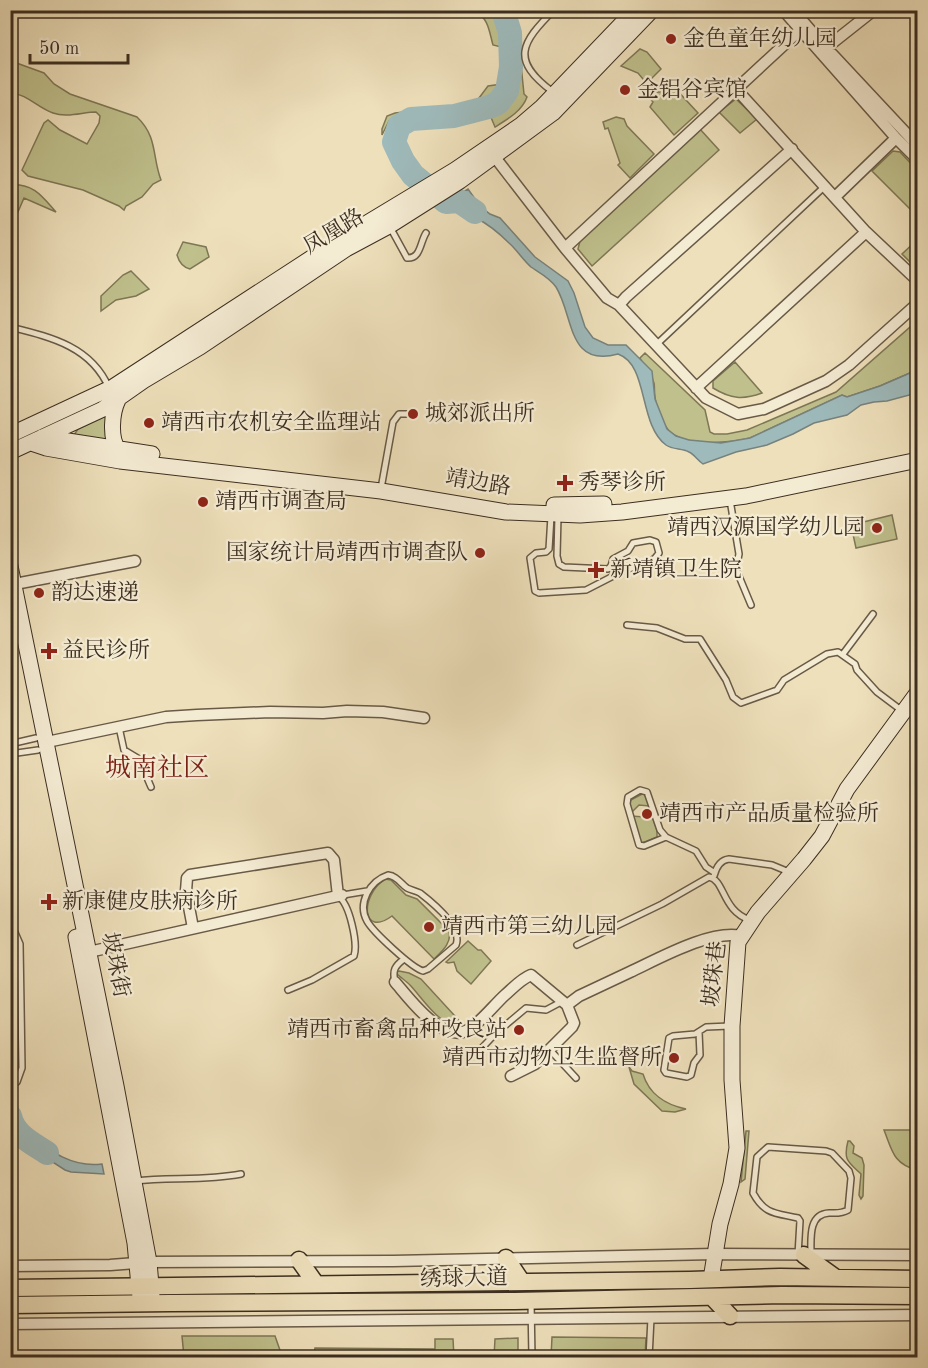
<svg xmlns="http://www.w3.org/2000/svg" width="928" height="1368" viewBox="0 0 928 1368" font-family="'Old Standard TT','Noto Serif SC',serif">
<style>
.green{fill:#bfc08c;stroke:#7e7756;stroke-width:1.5}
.water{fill:#9ebabb;stroke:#77827d;stroke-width:1.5}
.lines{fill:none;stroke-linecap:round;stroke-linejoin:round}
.river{stroke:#9ebabb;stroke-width:24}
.lane-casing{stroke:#685a47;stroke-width:8}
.street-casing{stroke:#685a47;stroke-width:13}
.secondary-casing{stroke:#3c2e20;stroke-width:17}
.primary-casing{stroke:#3c2e20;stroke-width:19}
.lane{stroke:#f4ebd3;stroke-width:5}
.street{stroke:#f4ebd3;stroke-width:10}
.secondary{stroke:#f4ebd3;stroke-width:15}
.primary{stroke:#eee0bb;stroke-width:16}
.poi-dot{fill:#8f2418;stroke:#f4ebd3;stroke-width:2}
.labels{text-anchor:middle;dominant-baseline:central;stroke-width:4.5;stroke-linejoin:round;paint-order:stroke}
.poi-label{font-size:22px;fill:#3c2e20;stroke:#f4ebd3;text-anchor:start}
.street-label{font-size:22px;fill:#3c2e20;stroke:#f4ebd3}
.quarter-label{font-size:26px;fill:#7a1f14;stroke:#f4ebd3}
</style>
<rect width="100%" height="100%" fill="#eee0bb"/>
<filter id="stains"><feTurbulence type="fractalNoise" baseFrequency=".00333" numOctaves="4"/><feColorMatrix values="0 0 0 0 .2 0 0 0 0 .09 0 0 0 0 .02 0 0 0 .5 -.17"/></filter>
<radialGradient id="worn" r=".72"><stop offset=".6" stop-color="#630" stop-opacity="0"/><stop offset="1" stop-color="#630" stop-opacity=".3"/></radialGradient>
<path class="green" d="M475,11H499L508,38L507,47L505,45L501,47L493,45C489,31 489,19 475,11Z
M516,45H519L524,94L527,97C522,111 508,119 495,127L490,115C518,99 518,74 516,45Z
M640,49L647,52L661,69L649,81L656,92H660L669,84L672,85L698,113L674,135L650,107L653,102L643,90L648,85L638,73L621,66Z
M11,61L44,73L54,84L70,94L137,117C158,137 152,157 161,180L153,184L142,197L126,206L124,210L119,206L83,190L28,176L22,170L44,123L48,120L60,130L87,144L99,123L100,116L96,112C83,112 67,118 53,113C38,108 27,94 11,93Z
M504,81C497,120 427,114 397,117L389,121L382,135V129L387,116L395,113L468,105L476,102L488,86L502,84Z
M736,99L757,119L740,133L719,112Z
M616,117L624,119L627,126L654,154L630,178L618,165L620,163L608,128L605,129L603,122Z
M699,128L719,150L592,266L578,249L580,241Z
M893,151L900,152L917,170V216L872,171Z
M11,184C35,185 41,195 56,212L24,198L11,228Z
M917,240V269L902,254Z
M183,242L206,247L209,257L190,269C182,267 179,262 177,255Z
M131,271L149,289L136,296L116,300L101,311V296L123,275Z
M917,321V370L880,386L847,397L842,395L750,438C730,443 679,448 666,427C661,419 656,407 655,397C654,392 655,387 654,383C651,374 644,366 640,358L645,353L705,410L710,432L714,434H727L747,430L836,392Z
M735,362L762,393C743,400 731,399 713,388V381Z
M109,414L107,441L74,435L78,429Z
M892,515L897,539L856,548L851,525Z
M642,794L645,795L649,806L639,805L631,813L629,801Z
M650,810L657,830V837L640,844L632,816L644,817Z
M385,879L391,880L406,895L417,899L449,931C452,943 442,951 434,959L392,916C362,938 359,897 385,879Z
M468,941L478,950H481L491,961L471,984L457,971L454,962L448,963L446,962Z
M399,971L409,973L421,979L465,1027C440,1028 425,1001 410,985C406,981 400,977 396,973Z
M629,1067L632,1071L643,1074C649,1094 666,1105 686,1109L675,1112L662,1111L634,1084Z
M884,1130H917V1170C893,1164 892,1150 884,1130Z
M746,1131H749L745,1179L741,1182Z
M848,1141H850L854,1146L853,1153L862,1158L864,1165L863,1196L861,1199L859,1195L861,1174C848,1162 843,1160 848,1141Z
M182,1336H275L281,1353L285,1357H184Z
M552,1337L646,1338L645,1357H551Z
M518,1338V1357H494L495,1339Z
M435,1339H453L454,1357H307L314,1353L315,1348L435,1349Z"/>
<path class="water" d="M468,189L480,206L490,214L500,218L535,257L568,281L574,293L585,327L593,338L608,345H626L652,371L655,399L667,429L676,436L689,440L721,443L750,438L842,395L847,397L880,386L917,370V393L887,401L874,402L861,405L847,415L814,423L793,434L767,445L736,452L703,464C697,460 694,454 689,452C682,448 673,450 666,445C638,424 649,365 618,354C567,368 574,316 556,287C550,278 540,273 531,267C523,260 517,250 509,243C500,234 488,224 476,218C472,215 467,215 463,213C457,210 455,207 447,207L444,204Z
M25,1132C49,1150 71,1168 102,1164L104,1174L71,1172L65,1170L17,1139Z"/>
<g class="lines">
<path class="river" d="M475,212L459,201L446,202L413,175L403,161L394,142L399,126L411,119L454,116L489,107L498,103L507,91L511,67L510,33L503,10
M10,1116C14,1135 32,1143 47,1153"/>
<defs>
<path id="lane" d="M553,92C510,60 521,43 554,10
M390,227L407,258C421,259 420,242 426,233
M10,327C50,337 91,346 109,388
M657,344L824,187
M382,483L393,422L399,414H414
M730,500L739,554L736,569L751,605
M551,516L549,549L546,552L536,553L530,558L535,591L539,593L586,590L625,570L648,563L655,558L659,553L656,542L650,540L633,543L628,551L613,559L611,566L608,569L564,567L559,564L557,556L558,516
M627,625L657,628L685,639H700L726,680L733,697L741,703L777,690L784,680L827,654L838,652L855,664L857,670L877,692L901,710
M843,654L873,614
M119,727L124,750L139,759L151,787
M10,744L36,738
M10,754L38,750
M666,837L644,846L639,845L627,804L628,797L640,790L647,792L660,830L666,837L696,851L706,867L715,873
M388,875C397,876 400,883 407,888C411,890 416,891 420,893C433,903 463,927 456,945L428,969L423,971C412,968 373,932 367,921C357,903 370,881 388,875Z
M714,876C716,868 720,860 729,859L772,865L789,872
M343,895L367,891
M10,921L20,944L22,1068L17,1082L10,1086
M577,945L662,904L709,877C725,880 722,911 750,920
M395,982C392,970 395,966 404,959
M288,990L312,980L354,956C358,944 350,904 338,896
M699,1032L700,1055L694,1063L691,1075L687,1077L666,1073L664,1070L669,1038L673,1036L695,1034L706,1027L730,1026
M550,1050L576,1078
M471,1055L480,1050L495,1034L526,1008L546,1010L561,1002
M135,1181C171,1177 205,1181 241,1174
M798,1255L800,1221L798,1218C776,1213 765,1215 753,1193L757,1157L768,1147L826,1151L832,1153L849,1171L851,1178L848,1210C841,1214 836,1213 829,1213C808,1214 811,1239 811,1255
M531,1302L532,1358
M649,1358L651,1318"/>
<path id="street" d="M783,10L896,138L918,160
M793,10L819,40
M826,48L874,10
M832,54L918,146
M737,90L866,232L918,281
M494,156L565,248L607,298L619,305L706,398L738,414L764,409L826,381L849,365L918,303
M836,196L896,138
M565,248L800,30
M619,305L626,297L792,149
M696,388L866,232
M15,584L135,561
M47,742L166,717L197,715L270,712L323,713L347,711L383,712L424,718
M193,928L186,891L187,878L190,875L328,853L334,860L338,896
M89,952L342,895
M395,982C409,998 442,1044 468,1030C479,1024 495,1004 505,995C513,988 521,979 531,975L567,1005
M511,1076L535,1064L572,1027L574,1023L567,1005L579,996C596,988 613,980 630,972C658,959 711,929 741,936
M10,1266L110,1265L149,1262L393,1261L714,1254L918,1255
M10,1324L918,1315"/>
<path id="secondary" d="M118,400C112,412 109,439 119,450
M10,435L113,387L339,240L455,170L521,125L542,107L635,10
M42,437L152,454
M31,443L46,448L120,461L381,491L506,512L580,515L622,512L746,496L918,460
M10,452L103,409L143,381L200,347L346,249L389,226L460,181L553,113L652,10
M554,505L604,504
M10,566L116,1086L149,1262L152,1297
M76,937L135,1243L140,1297
M711,1279L720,1224L731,1184L737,1148L732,1080V1026L738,942L758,912L804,859L822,836L847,789L918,692"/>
<path id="primary" d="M804,1255L836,1278
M506,1258L522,1282
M299,1260L316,1284
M10,1288L690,1280L780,1277L918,1279
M712,1297L730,1316
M10,1305L170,1303L515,1301L782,1295L918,1296"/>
</defs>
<use href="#lane" class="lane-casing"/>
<use href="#street" class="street-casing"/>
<use href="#secondary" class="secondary-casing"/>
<use href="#primary" class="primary-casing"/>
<use href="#lane" class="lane"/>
<use href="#street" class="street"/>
<use href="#secondary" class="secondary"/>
<use href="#primary" class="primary"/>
</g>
<g class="poi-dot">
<circle cx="671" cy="39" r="6"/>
<circle cx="625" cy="90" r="6"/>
<circle cx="413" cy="414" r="6"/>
<circle cx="149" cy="423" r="6"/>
<path d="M562 474h6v6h6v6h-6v6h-6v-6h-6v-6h6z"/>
<circle cx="203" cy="502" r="6"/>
<circle cx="877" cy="528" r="6"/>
<circle cx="480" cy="553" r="6"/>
<path d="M593 561h6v6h6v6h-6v6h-6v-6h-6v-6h6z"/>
<circle cx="39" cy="593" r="6"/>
<path d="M46 642h6v6h6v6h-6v6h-6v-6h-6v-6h6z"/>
<circle cx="647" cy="814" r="6"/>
<path d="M46 893h6v6h6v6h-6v6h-6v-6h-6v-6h6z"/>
<circle cx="429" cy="927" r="6"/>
<circle cx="519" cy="1030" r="6"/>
<circle cx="674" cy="1058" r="6"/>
</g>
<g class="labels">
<g class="poi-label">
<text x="683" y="39">金色童年幼儿园</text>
<text x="637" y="90">金铝谷宾馆</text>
<text x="425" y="414">城郊派出所</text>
<text x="161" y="423">靖西市农机安全监理站</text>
<text x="578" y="483">秀琴诊所</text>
<text x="215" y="502">靖西市调查局</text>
<text x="865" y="528" text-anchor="end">靖西汉源国学幼儿园</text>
<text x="468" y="553" text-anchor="end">国家统计局靖西市调查队</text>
<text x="610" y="570">新靖镇卫生院</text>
<text x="51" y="593">韵达速递</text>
<text x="62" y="651">益民诊所</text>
<text x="659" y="814">靖西市产品质量检验所</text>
<text x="62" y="902">新康健皮肤病诊所</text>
<text x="441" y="927">靖西市第三幼儿园</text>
<text x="507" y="1030" text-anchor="end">靖西市畜禽品种改良站</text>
<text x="662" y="1058" text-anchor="end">靖西市动物卫生监督所</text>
</g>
<g class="street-label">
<text transform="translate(334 232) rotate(-31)">凤凰路</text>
<text transform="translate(478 483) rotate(9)">靖边路</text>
<text transform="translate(115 965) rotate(79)">坡珠街</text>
<text transform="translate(715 974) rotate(-83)">坡珠巷</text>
<text transform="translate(464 1279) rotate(-1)">绣球大道</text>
</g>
<g class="quarter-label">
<text x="157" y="769">城南社区</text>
</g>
</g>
<rect width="928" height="1368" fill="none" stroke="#eee0bb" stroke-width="36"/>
<rect x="12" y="12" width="904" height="1344" fill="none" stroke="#3c2e20" stroke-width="3"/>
<rect x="18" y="18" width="892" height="1332" fill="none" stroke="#3c2e20" stroke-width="1.5"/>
<path d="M30 54v9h98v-9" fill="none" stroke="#3c2e20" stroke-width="3"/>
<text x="39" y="54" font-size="18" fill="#3c2e20" stroke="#f4ebd3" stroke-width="4.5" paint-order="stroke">50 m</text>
<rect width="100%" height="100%" filter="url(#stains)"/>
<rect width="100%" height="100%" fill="url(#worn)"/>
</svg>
